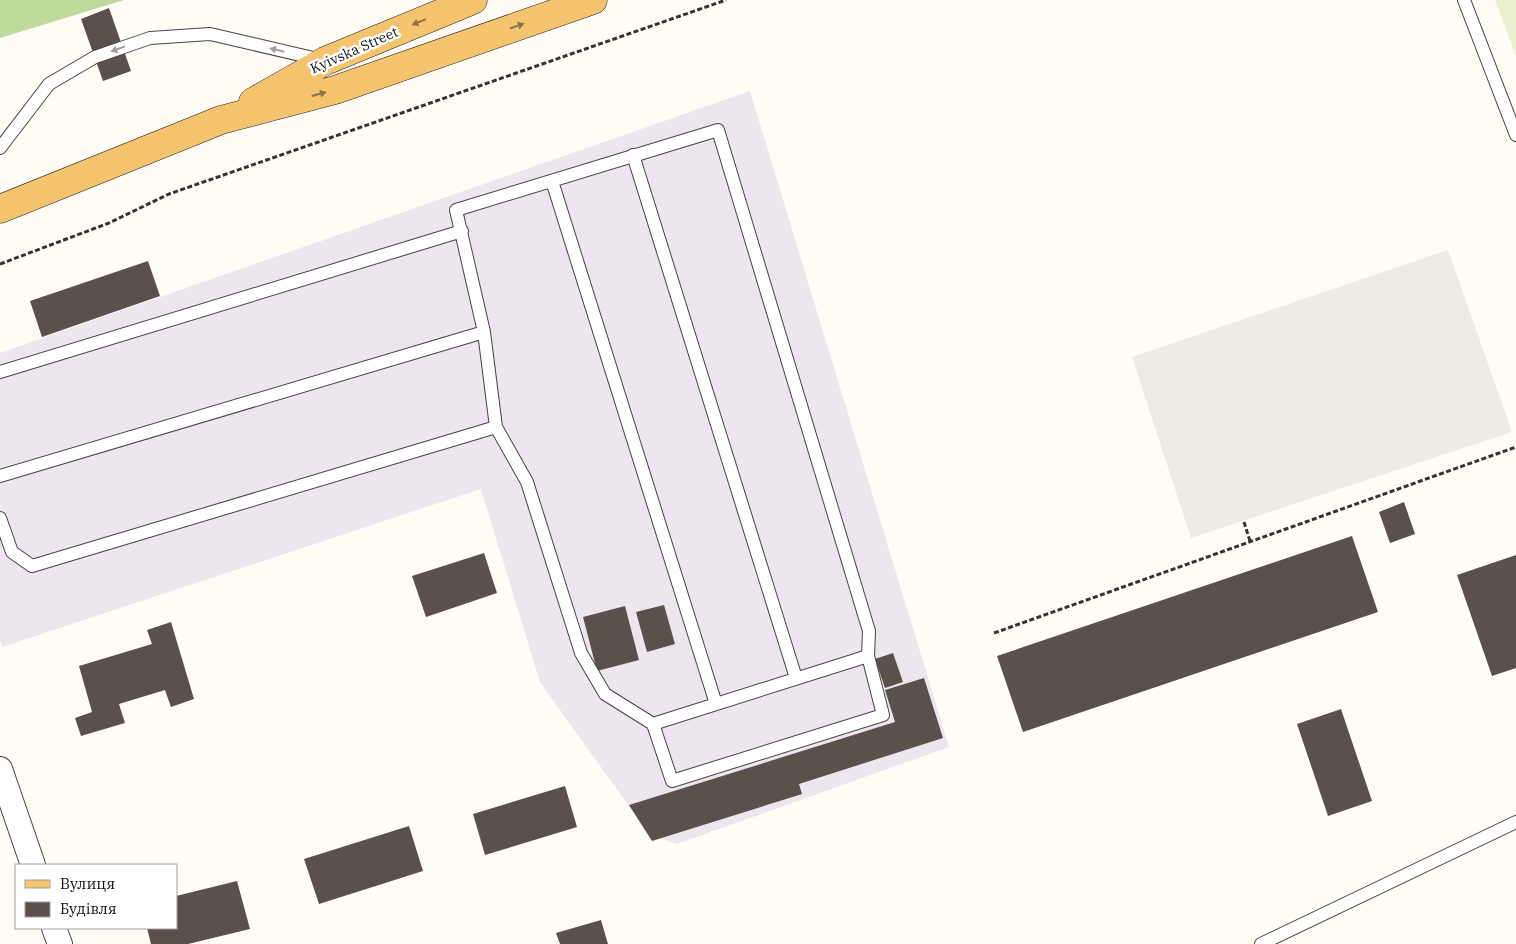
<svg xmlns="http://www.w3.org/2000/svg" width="1516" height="944" viewBox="0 0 1516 944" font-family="'IBM Plex Serif',serif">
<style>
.industrial{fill:#ede6ef}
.forest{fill:#c0da9e}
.pitch{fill:#eaf1d0}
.plaza{fill:#f0ebe2}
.building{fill:#5a514d}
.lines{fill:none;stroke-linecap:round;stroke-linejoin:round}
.lane-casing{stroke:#444;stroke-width:14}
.street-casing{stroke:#444;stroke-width:26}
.primary-casing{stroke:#222;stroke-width:29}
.path{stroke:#333;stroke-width:3;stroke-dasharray:5 2.5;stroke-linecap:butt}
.lane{stroke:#fff;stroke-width:12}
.street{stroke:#fff;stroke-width:24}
.primary{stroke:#f5c46f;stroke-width:28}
.oneway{fill:#8e7345}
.oneway2{fill:#a0a0a0}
.labels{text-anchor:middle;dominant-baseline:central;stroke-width:5;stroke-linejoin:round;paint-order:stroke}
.street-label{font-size:14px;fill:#111;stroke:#fff}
</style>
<rect width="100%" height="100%" fill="#fffcf5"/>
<path class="industrial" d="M750,91L949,747L677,844L649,834L540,682L481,489L2,647L0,641V353Z"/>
<path class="forest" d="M0,0H124L0,38Z"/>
<path class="pitch" d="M1495,0H1516V56Z"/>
<path class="plaza" d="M1448,250L1512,432L1191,538L1132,357Z"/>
<path class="building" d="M109,8L131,71L103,81L81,19Z
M148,261L160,296L42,337L30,301Z
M1404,502L1415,534L1390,543L1379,512Z
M1352,536L1378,612L1023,732L997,656Z
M484,553L497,593L426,617L412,576Z
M1516,555V668L1492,676L1457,575Z
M664,605L675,644L647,652L636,612Z
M625,606L639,660L597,671L583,617Z
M171,622L194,699L171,707L165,690L119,704L125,723L81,736L75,718L92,712L79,666L152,644L147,630Z
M893,653L903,682L885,688L875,659Z
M924,678L943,738L799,784L802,794L652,841L629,805L895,722L885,690Z
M1341,709L1372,801L1328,816L1297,724Z
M565,786L577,827L485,855L473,814Z
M409,826L423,871L319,904L304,859Z
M237,881L250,929L188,944H151L147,928H176V896Z
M601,920L608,944H560L556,933Z"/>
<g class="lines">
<defs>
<path id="lane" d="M1464,0L1516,135
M0,148L49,84L95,57L150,38L210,34L322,60
M633,155L796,678
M552,181L716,704
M484,332L456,210L718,130L869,631L868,656L883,715L672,781L653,724
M0,372L462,231
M0,476L484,332L496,427L527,482L581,653L605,694L653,724L868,656
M0,518L12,552L32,566L496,427
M1261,944L1516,822"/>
<path id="street" d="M0,769L33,865
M54,928L60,944"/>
<path id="primary" d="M253,102L325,61L473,0
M0,209L221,120L335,90L593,0"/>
</defs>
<use href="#lane" class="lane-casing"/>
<use href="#street" class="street-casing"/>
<use href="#primary" class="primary-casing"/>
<path class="path" d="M0,264L109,223L169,194L726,0
M1244,522L1250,541
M994,633L1516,447"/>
<use href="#lane" class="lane"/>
<use href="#street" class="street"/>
<use href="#primary" class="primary"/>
</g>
<defs><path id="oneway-solid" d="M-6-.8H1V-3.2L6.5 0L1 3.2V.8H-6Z" transform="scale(1.25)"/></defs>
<g class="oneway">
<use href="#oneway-solid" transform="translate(419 22) rotate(158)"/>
<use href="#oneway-solid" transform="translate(517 26) rotate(-19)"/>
<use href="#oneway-solid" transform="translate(319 94) rotate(-15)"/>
</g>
<g class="oneway2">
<use href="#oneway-solid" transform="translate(118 49) rotate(160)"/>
<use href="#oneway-solid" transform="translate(277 50) rotate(-167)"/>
</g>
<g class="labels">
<g class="street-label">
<text transform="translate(354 50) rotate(-24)">Kyivska Street</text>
</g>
</g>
<rect x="15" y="864" width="162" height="65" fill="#ffffff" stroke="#a0a0a0"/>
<rect x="25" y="880" width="25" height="8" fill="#f5c46f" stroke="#a0a0a0"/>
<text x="60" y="889" font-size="15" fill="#111111">Вулиця</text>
<rect x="25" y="902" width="25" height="15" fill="#5a514d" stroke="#a0a0a0"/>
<text x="60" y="914" font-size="15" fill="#111111">Будівля</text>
</svg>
